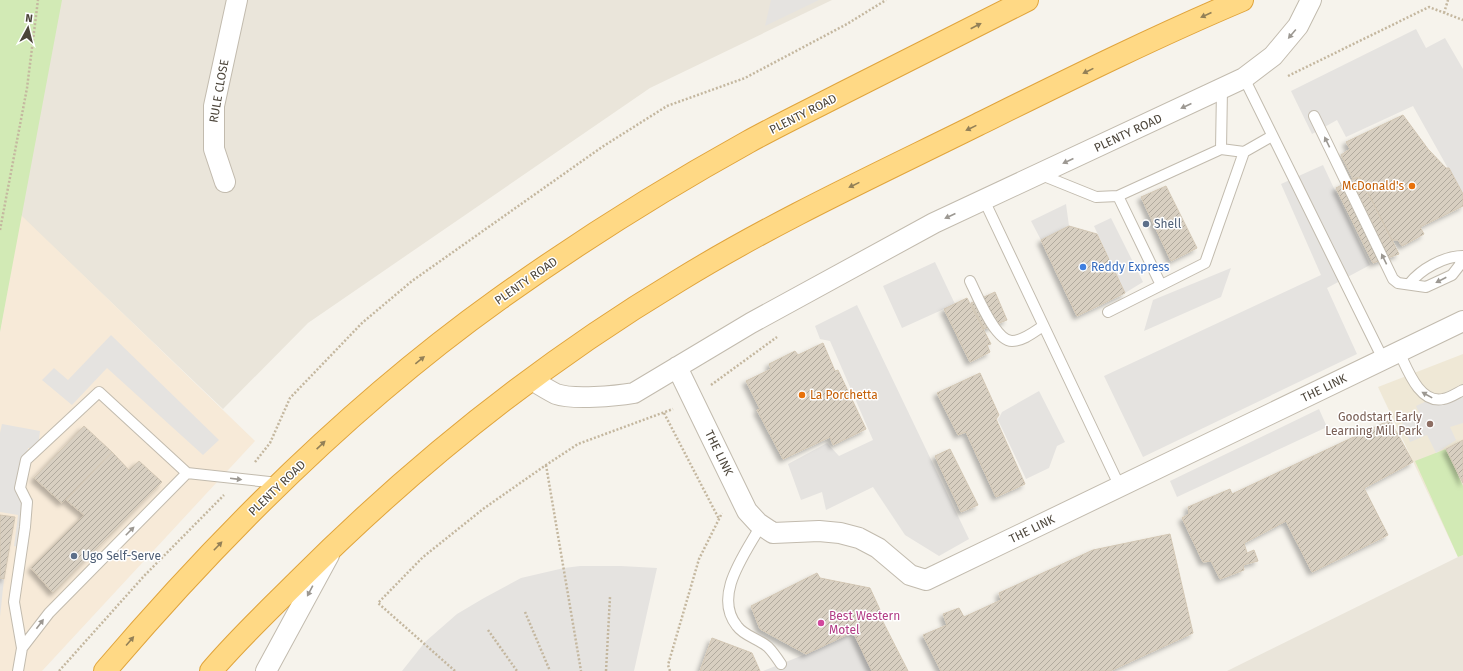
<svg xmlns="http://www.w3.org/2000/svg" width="1463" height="671" viewBox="0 0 1463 671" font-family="'Fira Sans',sans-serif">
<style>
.residential{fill:#eae5da}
.commercial{fill:#f7ead8}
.education{fill:#efe8d6}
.green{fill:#d2eab5}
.parking{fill:#e5e3e0}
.building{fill:url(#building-hatch);stroke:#d3c7b4;filter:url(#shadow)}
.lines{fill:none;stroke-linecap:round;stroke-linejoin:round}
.service-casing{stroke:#c2bbae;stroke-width:12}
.minor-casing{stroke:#c2bbae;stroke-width:22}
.trunk-casing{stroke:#e0a43c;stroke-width:24}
.path{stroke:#c4b79f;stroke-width:2.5;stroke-dasharray:2 2;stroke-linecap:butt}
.service{stroke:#fff;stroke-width:10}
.minor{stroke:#fff;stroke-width:20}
.trunk{stroke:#ffd985;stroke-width:22}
.oneway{fill:#938057}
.oneway2{fill:#9c9892}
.food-dot{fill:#e8710a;stroke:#fff;stroke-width:1.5}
.service-dot{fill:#5c6f8a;stroke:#fff;stroke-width:1.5}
.shop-dot{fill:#3f7fe0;stroke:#fff;stroke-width:1.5}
.education-dot{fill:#8d6e63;stroke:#fff;stroke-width:1.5}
.hotel-dot{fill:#d1479c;stroke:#fff;stroke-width:1.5}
.labels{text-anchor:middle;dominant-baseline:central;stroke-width:3;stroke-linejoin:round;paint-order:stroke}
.street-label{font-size:12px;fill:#4b4439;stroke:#fff}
.food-label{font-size:12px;fill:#c56008;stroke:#fff;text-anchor:end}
.service-label{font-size:12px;fill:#4e5e75;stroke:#fff;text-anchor:start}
.shop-label{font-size:12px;fill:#366cbe;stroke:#fff;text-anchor:start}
.education-label{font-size:12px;fill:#785e54;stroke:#fff;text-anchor:end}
.hotel-label{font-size:12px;fill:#b23c85;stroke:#fff;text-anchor:start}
</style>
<defs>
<pattern id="building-hatch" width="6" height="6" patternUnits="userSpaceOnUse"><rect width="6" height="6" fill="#d8cfc1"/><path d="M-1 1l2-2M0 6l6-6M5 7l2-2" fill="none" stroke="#b1aa9e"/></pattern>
<filter id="shadow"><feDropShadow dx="-3.5" dy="3.5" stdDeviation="2" flood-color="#0004"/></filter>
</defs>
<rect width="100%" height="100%" fill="#f6f3ec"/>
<path class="residential" d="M0,0H832L650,88L308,323L223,409L21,216L0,332Z
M1463,555V671H1227L1458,557Z"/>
<path class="commercial" d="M21,215L255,441L42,671H0V332Z"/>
<path class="education" d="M1463,354V555L1458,557L1378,387Z"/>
<path class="green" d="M0,0H62L0,332Z
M1446,449L1463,486V555L1458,557L1415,461Z"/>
<path class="parking" d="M771,0H819L765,26Z
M1416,29L1426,48L1445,38L1463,69V195L1413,106L1346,137L1337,120L1312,134L1291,91Z
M1323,165L1370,265L1327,288L1357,354L1143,457L1104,376L1321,275L1281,184Z
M1066,204L1069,226L1041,240L1031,221Z
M1111,218L1143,282L1125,293L1094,226Z
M935,262L955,304L902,328L883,286Z
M1231,268L1221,297L1144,331L1153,300Z
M857,305L969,539L939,556L905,535L873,487L826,510L822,492L801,500L788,464L827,443L839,456L873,440L830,341L820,339L815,326Z
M111,335L219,440L203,455L107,368L72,405L42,380L54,368L68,380Z
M1463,384V423L1450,427L1456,440L1436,453L1427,435L1410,442L1402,423L1420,415L1416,406Z
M1039,391L1065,442L1057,446L1049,468L1026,479L998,420L1002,412Z
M1319,409L1327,427L1177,497L1170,481Z
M2,424L40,431L38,448H28L22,491L33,499L28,550L14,546L18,515L0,512V433Z
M580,566H621L657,568L634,671H402L425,642L457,614L484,598L521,578L564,568Z
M0,578L4,579L0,617Z
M853,632L872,671H763L806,654Z"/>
<path class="building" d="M1403,115L1428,149L1446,168H1449L1463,194V206L1420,227L1424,234L1402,246L1398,240H1392L1360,177L1353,179L1341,155L1350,149L1346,142Z
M1360,177L1399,254L1373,263L1336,188L1353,179Z
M1166,186L1197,248L1171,261L1141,197Z
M1069,226L1097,234L1125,293L1077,316L1041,240Z
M995,292L1007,320L984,329L971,303Z
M967,298L991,344L987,345L990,352L970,362L944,309Z
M823,343L835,371L838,370L866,429L833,445L830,437L783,459L757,410L760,409L746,381L771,369L769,364L795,351L798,355Z
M980,373L999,415L996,419L1025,484L996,497L966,432L958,435L937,393Z
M1390,420L1413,462L1364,488L1388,535L1312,572L1286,521L1244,543L1247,553L1254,550L1258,561L1243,565L1244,570L1220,579L1211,561L1203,562L1182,518L1189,514L1188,507L1230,489L1232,494Z
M84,426L112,452L62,503L34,478Z
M1463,440V483L1446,449Z
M950,449L978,505L961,512L935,456Z
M112,452L129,470L139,461L162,482L53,593L31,568L84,515L66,500Z
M0,515L15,517L4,579L0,578Z
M1170,534L1193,633L1110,671H941L923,635L947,625L943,614L959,608L964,617L1001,600L999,593L1093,550Z
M817,573L820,578L870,588L881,612L880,616L908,671H872L853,632L806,654L760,629L751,606Z
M712,638L752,653L760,671H700Z"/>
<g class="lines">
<defs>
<path id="service" d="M1244,78L1383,359
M1314,116L1393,279L1398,283L1426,287L1452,275L1459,266L1463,257
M1221,149L1222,89
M1039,174L1096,197L1118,196L1221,149L1244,152L1272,136
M1118,196L1161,285
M984,200L1120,487
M970,281C977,295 995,341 1012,341C1023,341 1034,332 1043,326
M1409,284C1421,269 1444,256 1463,256
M1108,312L1205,263L1244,152
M1399,352C1407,368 1419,404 1443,399C1450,398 1457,393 1463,390
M761,525C746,553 712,595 737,626C744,636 759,639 768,647C773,652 777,658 781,664
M22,648L14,602L25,527L27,502L20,488L26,460L99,392L187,473
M18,671L22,648L49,613L187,473L278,483"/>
<path id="minor" d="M225,182L214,149V106L237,0
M677,367L747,511L758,523L773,533L819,531L840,533L859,538L878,548L910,575L926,580L1463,321
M532,380C540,385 548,390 556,394C573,400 616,396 634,393L751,323L934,223L1244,78L1273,56L1298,26L1311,0
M266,671L329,555"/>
<path id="trunk" d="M105,671C222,534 352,404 499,299C579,242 663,189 748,142C779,125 810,110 841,94C903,63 965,31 1027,0
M211,671C238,639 268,611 298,581C412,467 540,364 678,281C774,222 876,175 977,125C1064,82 1152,38 1242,0"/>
</defs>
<use href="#service" class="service-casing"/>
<use href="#minor" class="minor-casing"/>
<use href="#trunk" class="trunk-casing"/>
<path class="path" d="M1444,13L1448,0
M1288,76L1429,7L1463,20
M0,230L27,88L38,0
M711,385L777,337
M664,413L719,519
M255,462L270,443L290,398L362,323L412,281L602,147L667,106L745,78L847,24L886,0
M546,465L581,671
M525,612L550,671
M488,630L517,671
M59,671L144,576L224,495
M455,671L378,603L423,557L483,509L546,465L578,444L673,409
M606,671L610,597
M670,671L668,665L699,559L722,513"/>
<use href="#service" class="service"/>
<use href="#minor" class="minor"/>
<use href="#trunk" class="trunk"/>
</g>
<defs><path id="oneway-solid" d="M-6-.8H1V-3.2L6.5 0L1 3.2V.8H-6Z"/></defs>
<g class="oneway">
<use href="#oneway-solid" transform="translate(1206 15) rotate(156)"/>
<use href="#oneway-solid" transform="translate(976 26) rotate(-27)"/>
<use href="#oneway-solid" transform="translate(1088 71) rotate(154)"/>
<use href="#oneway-solid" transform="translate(971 128) rotate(154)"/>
<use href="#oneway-solid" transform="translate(854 185) rotate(154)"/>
<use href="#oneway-solid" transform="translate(420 360) rotate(-39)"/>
<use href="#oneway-solid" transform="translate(321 445) rotate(-43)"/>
<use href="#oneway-solid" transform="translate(218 546) rotate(-46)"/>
<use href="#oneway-solid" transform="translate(130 641) rotate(-49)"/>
</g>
<g class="oneway2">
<use href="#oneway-solid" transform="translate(1292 34) rotate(130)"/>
<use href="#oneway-solid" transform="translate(1186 106) rotate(155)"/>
<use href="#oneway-solid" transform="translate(1327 142) rotate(-116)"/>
<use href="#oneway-solid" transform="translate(1068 161) rotate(155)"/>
<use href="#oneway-solid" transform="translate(950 216) rotate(155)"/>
<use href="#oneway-solid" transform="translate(1384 259) rotate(-116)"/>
<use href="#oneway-solid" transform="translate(1441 280) rotate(153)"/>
<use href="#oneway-solid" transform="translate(1427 395) rotate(-151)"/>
<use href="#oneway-solid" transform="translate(236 479) rotate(7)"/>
<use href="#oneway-solid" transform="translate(130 531) rotate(-45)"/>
<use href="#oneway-solid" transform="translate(310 591) rotate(118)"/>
<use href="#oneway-solid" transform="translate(40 624) rotate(-53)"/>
</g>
<g class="food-dot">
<circle cx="1412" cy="186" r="4"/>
<circle cx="802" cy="395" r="4"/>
</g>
<g class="service-dot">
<circle cx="1146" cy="224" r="4"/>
<circle cx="74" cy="556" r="4"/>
</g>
<circle class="shop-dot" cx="1083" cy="267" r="4"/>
<circle class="education-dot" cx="1430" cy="424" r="4"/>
<circle class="hotel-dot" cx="821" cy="623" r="4"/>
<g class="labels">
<g class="street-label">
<text transform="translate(219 91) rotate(-80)">RULE CLOSE</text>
<text transform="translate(803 114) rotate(-27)">PLENTY ROAD</text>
<text transform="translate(1128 133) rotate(-25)">PLENTY ROAD</text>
<text transform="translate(526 281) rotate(-35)">PLENTY ROAD</text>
<text transform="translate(1324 388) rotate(-26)">THE LINK</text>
<text transform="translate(719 453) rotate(64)">THE LINK</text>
<text transform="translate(277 488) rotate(-44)">PLENTY ROAD</text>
<text transform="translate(1032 529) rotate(-26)">THE LINK</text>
</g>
<g class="food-label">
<text x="1404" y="186">McDonald's</text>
<text x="810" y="395" text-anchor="start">La Porchetta</text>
</g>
<g class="service-label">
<text x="1154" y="224">Shell</text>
<text x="82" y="556">Ugo Self-Serve</text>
</g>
<g class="shop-label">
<text x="1091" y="267">Reddy Express</text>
</g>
<g class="education-label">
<text x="1422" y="417">Goodstart Early<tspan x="1422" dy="14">Learning Mill Park</tspan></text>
</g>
<g class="hotel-label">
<text x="829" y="616">Best Western<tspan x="829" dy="14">Motel</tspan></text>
</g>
</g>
<g transform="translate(28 28) rotate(7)" stroke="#ffffff" stroke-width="3" paint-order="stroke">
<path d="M0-3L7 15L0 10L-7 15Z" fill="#4b4439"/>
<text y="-6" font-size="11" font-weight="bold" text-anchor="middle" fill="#4b4439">N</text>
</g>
</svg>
